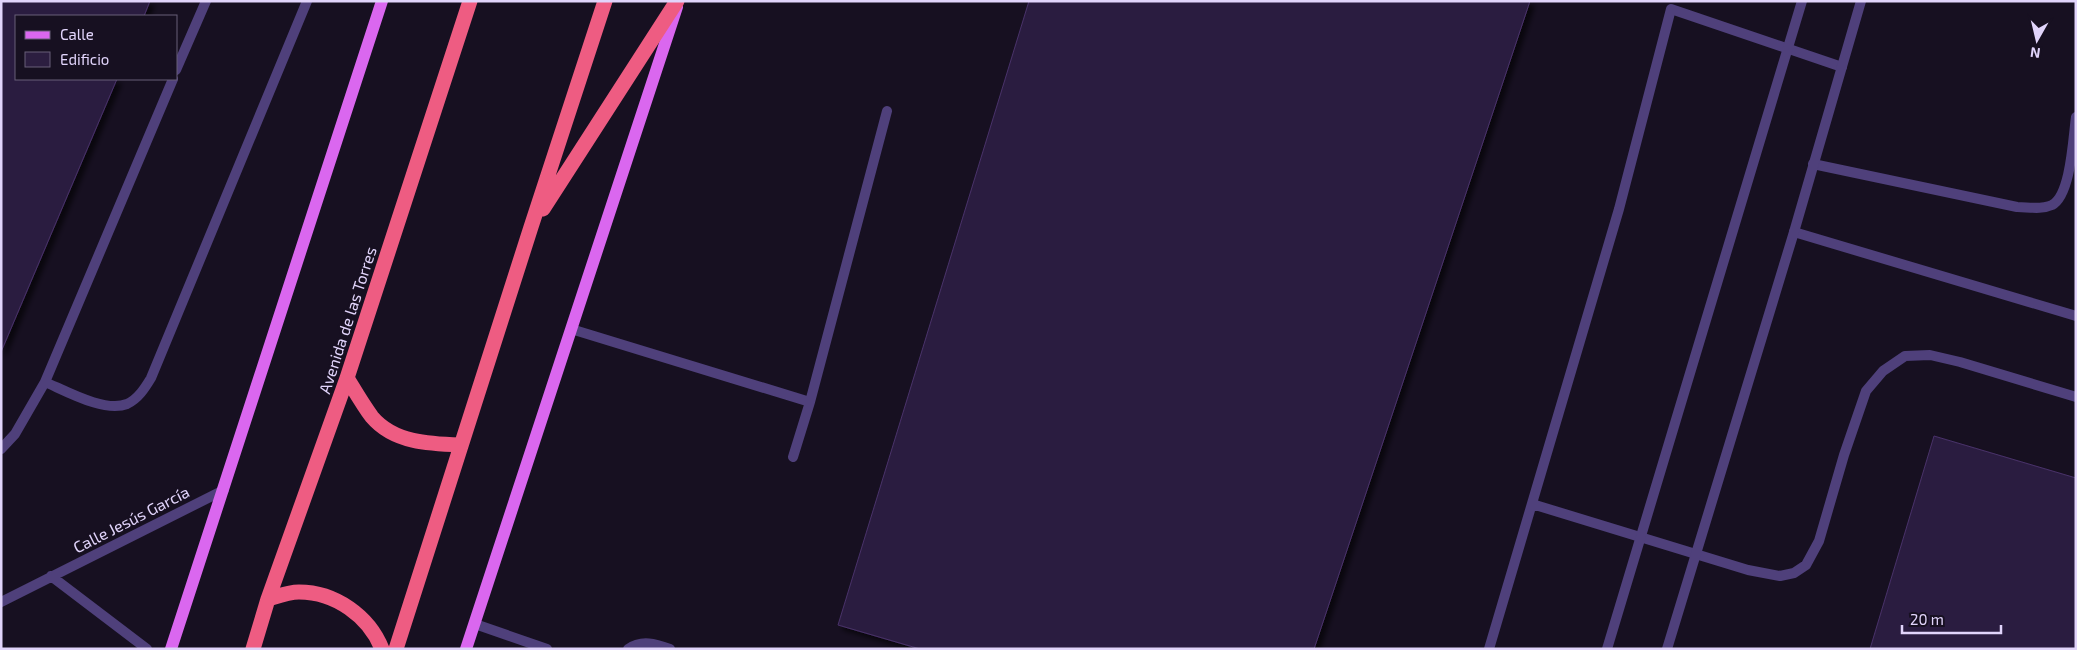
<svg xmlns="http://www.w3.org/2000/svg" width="2077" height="650" viewBox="0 0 2077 650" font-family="'Exo 2',sans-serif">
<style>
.building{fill:#2c1e40;stroke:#49326a;filter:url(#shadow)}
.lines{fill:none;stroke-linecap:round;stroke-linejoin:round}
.lane{stroke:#4f407b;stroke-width:10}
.street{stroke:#4f407b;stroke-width:10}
.primary{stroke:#da67ef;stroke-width:12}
.highway{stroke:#ee5c82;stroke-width:15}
.labels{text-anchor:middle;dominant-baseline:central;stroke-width:4.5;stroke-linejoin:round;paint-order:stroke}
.street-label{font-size:16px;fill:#e1d4fb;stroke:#171021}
</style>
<defs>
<filter id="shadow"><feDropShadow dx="4.5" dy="4.5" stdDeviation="2.5" flood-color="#0009"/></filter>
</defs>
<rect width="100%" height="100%" fill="#171021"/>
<path class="building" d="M1,1H150L144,16H16V79H117L1,352Z
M1029,1H1530L1314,649H920L838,625Z
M1934,436L2076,478V649H1870Z"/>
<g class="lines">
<path class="lane" d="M176,70L206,1
M1813,164L2017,207C2028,207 2041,210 2052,205C2071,195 2073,138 2076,117
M1794,232L2076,316
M571,329L810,402
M45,382C66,391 105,413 127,404C138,399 145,388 151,378L307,1
M1,449L15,434L45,382L173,79
M793,457L810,402L887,111
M1532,504L1748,570L1780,576L1794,573L1806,565L1819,541L1844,455L1866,391L1883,371L1905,356L1930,355L1960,362L2076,397
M51,576L147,649
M1,602L224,490
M475,624L547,649
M628,649C642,639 656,644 670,649
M1489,649L1619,209L1671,9L1842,67"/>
<path class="street" d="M1607,649L1802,1
M1667,649L1794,232L1861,1"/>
<path class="primary" d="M171,649L382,1
M466,649L677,7"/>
<path class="highway" d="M543,209L677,1
M347,378C355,391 363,405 372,417C394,443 430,444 461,445
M268,599C278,596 289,592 299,592C335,592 369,616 382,649
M253,649L268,599L347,378L470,1
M396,649L531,227L605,1"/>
</g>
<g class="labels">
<g class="street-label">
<text transform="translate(347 320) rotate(-72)">Avenida de las Torres</text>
<text transform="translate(131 519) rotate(-27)">Calle Jesús García</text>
</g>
</g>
<rect width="2077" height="650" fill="none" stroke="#e1d4fb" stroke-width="5"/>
<rect x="15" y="15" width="162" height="65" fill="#171021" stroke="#685e78"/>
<rect x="25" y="31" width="25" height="8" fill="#da67ef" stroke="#685e78"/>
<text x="60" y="40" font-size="15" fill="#e1d4fb">Calle</text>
<rect x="25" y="52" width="25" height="15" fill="#2c1e40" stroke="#685e78"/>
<text x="60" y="65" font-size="15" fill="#e1d4fb">Edificio</text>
<g transform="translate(2037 40) rotate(188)" stroke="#171021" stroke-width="4" paint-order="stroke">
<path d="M0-4L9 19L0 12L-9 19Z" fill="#e1d4fb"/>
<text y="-8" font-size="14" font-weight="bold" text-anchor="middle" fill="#e1d4fb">N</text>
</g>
<path d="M1902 625v8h99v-8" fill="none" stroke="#e1d4fb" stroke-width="2.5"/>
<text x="1910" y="625" font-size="15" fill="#e1d4fb" stroke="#171021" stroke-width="4" paint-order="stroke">20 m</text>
</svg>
